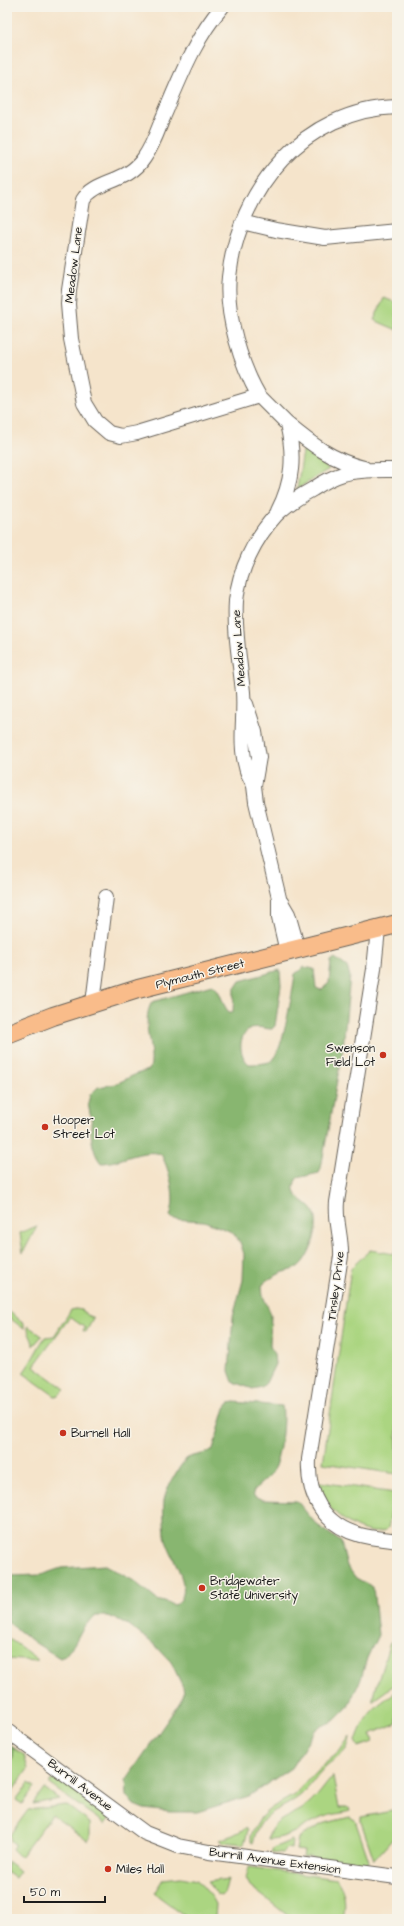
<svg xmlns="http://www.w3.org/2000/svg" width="404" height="1926" viewBox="0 0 404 1926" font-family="'Architects Daughter',sans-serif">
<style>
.green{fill:#abd581;stroke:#64784e}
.forest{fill:#88b66f;stroke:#526946}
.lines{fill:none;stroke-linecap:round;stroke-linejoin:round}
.minor-casing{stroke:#686259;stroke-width:16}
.major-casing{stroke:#686259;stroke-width:20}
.minor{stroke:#fff;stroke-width:14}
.major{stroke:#f9bc8a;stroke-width:18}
.poi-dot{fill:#c8321e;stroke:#f7f3e8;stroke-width:1.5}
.labels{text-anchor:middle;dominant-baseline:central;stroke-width:3;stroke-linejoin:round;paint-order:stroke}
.street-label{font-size:12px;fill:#1c1c1c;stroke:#f7f3e8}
.poi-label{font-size:12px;fill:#1c1c1c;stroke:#f7f3e8;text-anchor:start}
</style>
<rect width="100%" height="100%" fill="#f7f3e8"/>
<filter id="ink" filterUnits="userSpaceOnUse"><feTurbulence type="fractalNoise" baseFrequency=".025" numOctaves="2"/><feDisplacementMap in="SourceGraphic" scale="8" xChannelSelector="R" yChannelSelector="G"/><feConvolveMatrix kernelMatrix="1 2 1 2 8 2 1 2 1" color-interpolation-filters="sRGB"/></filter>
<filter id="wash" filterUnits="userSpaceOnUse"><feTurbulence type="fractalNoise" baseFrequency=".012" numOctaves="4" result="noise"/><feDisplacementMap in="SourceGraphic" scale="16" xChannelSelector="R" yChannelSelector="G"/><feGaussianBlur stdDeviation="0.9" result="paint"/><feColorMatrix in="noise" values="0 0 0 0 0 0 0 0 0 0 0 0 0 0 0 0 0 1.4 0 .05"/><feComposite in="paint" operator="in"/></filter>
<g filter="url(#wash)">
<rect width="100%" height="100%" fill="#f5e4cb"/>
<path class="green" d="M384,298L397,303V330L374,320Z
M305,450L329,469L297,489L303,451Z
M37,1226L23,1253L20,1233Z
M370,1250L394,1254L395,1250H397V1474L323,1463L351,1268Z
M76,1309L81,1310L93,1319L86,1332L83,1331L85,1328L70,1317L34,1366L65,1389L59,1395L55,1396L23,1373C32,1361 37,1349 45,1337L54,1336L71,1310Z
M7,1310L24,1323V1329L7,1316Z
M28,1326L42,1336L33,1346C33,1338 27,1334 28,1326Z
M320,1482L395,1493L388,1528C370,1545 315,1507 320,1482Z
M7,1637L37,1659V1661L7,1659Z
M390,1642H397V1683L372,1701Z
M397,1691V1723L371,1734L373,1742L359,1747L356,1741C365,1714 374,1707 397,1691Z
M350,1736C349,1755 335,1757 324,1768C316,1776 310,1787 302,1794C279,1814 262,1807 253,1843L251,1842V1835L261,1817L271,1808L294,1795L317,1770L339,1752Z
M14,1748L24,1755L28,1769L7,1799V1768L13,1758Z
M333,1776L339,1808H349L350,1811C340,1814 329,1814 319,1819C302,1826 289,1839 268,1839C271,1817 297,1816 310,1803C319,1795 325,1785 333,1776Z
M59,1777L112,1815L105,1824L50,1785V1781Z
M29,1783L35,1787L22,1804L16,1800Z
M44,1788L59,1799L33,1804Z
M66,1805L90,1823V1838L88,1841L52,1815L20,1857L12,1849L15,1844L11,1841L10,1835L28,1810Z
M397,1810V1834L374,1860L361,1822V1817Z
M350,1817L355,1820L369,1861L367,1866L316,1860L310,1856L303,1858L304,1851L296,1850L298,1838L322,1824Z
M246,1828L248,1830L244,1844L223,1842L219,1840L233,1835Z
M292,1840L291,1849L287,1848L283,1854L271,1853L273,1848Z
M7,1861L20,1871L15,1878L8,1873L7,1874Z
M249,1867L336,1879C346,1892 346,1904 343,1919H292L250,1886L246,1878Z
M181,1877L197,1880L212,1897L216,1904L215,1919H189L154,1893L163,1879Z
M228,1879L224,1894L222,1896L217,1894L207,1882Z"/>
<path class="forest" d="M335,958L347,967L350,976L343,1048L321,1168L319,1173L297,1178C286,1198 307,1199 314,1212C321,1226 310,1257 299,1266C295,1270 289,1270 284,1272C278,1274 271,1278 265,1282L262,1286L263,1296L271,1314L270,1346L274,1355L275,1364L266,1383L262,1387L253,1389L233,1382L229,1371L233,1317L243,1280L244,1254L240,1242L232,1232L204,1221L173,1219L170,1216C177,1198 170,1171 161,1154C141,1148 121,1163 101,1163C92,1153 89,1130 92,1117L90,1114L88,1103L90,1095L98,1087L116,1084L136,1074L149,1070C157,1055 139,1023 152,1002L212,985C222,990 221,1004 229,1012H233L234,990L240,981L280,970L281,986L275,1026L272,1029C265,1029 259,1026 253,1028C237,1033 238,1055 249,1064C255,1064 268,1064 273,1060C283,1050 293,989 295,974L304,967L314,969L316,988L321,990L329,983L331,961Z
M234,1402L282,1406C285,1420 280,1460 272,1472C267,1480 258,1484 253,1492L254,1496L263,1500L297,1501L316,1524L341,1542L347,1566L356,1578L373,1587L378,1635L367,1658L361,1679L347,1708L335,1720L316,1729L291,1768L249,1796L197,1812H170L144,1809L134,1805L127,1796L126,1780L180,1702L184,1693L183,1687L171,1662L155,1645L128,1625L119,1620L107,1616H96L84,1626L74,1644L65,1656L60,1658L37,1644L10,1624L7,1620V1576L41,1575L61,1568L105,1565L134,1581L157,1600L175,1605C197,1592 170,1557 166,1540C164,1532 163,1508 164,1500C167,1486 177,1470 186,1459C194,1454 203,1456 213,1449L225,1408L229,1403Z
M10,1745L14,1748L13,1758L7,1768V1747Z"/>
</g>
<g filter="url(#ink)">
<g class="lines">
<defs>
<path id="minor" d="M222,7C194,39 179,81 162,120C157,133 152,147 144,158C127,184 96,179 83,200L69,290L68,304L71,339L84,403L95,421L109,433L121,436L137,433L259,396L287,424
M242,222L276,230L325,238L397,231
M259,396C241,365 225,314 229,277C238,189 305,109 397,107
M278,511C293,482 295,455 287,424C311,444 333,461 364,468
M246,704L255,732L259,757L254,786L256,802L279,898V917L287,952
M254,786C252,780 247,774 246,767C239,743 245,716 243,692C240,662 234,631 236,601C239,570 255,538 276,515C287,504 300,496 313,489C322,483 333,477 343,474C360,469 380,470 397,470
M281,902L288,914L298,949
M378,929L374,969L337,1202C335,1221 342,1238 341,1256L309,1459C307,1495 323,1525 360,1535C372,1538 385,1539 397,1541
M93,1003L106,897
M7,1731L145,1833L178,1846L209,1852L397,1877"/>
<path id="major" d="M7,1034L53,1016L138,989L397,924"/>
</defs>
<use href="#minor" class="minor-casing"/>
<use href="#major" class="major-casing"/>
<use href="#minor" class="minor"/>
<use href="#major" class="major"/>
</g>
</g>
<g class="poi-dot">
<circle cx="383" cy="1055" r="4"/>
<circle cx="45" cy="1127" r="4"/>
<circle cx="63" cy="1433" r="4"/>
<circle cx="202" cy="1588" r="4"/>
<circle cx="108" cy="1869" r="4"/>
</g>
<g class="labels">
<g class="street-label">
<text transform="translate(74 265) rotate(-83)">Meadow Lane</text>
<text transform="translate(239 648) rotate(-94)">Meadow Lane</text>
<text transform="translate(200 974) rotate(-14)">Plymouth Street</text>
<text transform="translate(336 1286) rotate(-83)">Tinsley Drive</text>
<text transform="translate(80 1785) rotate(37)">Burrill Avenue</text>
<text transform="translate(275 1861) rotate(8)">Burrill Avenue Extension</text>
</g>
<g class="poi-label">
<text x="375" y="1048" text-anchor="end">Swenson<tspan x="375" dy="14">Field Lot</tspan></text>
<text x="53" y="1120">Hooper<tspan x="53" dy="14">Street Lot</tspan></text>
<text x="71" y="1433">Burnell Hall</text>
<text x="210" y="1581">Bridgewater<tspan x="210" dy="14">State University</tspan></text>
<text x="116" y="1869">Miles Hall</text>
</g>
</g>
<rect width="404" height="1926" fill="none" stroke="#f7f3e8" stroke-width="24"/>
<path d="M24 1896v6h81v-6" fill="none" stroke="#1c1c1c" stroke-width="2"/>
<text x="30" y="1896" font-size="12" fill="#1c1c1c" stroke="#f7f3e8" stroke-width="3" paint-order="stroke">50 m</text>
</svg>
